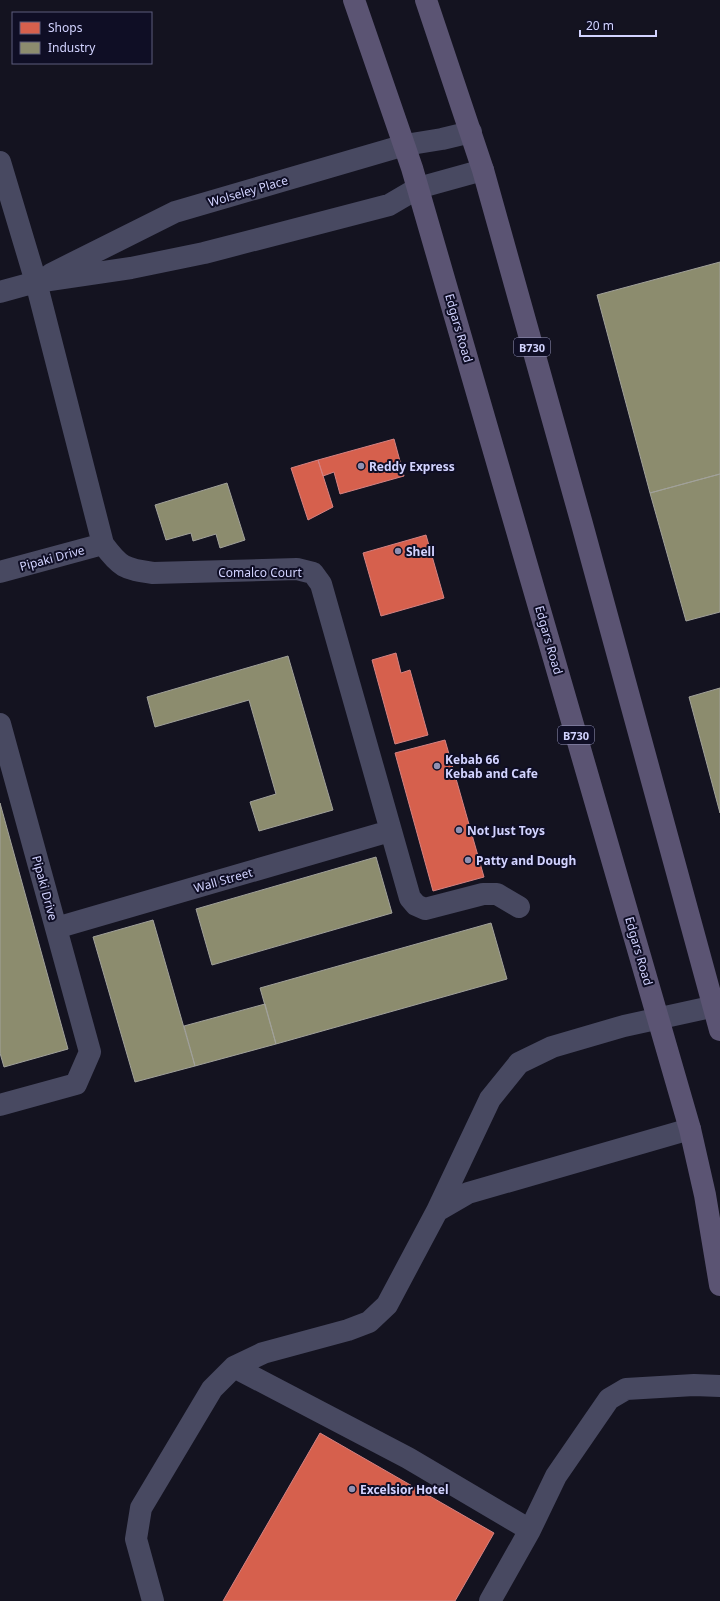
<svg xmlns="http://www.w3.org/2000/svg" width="720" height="1601" viewBox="0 0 720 1601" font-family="'Noto Sans',sans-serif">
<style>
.shops{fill:#d6604d;stroke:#d58282}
.industry{fill:#8c8c6e;stroke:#a1a19a}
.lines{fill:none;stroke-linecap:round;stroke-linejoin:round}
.minor{stroke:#484961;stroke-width:22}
.major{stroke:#5b5473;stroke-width:22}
.poi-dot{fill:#9090b1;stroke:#0f0e25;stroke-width:1.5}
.labels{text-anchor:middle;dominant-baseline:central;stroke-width:4;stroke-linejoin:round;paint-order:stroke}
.shield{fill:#0f0e25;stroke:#9898be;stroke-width:1}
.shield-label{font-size:11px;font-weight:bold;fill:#d2d3ff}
.street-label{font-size:12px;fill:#d2d3ff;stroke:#0f0e25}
.poi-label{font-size:12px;font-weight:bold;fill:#d2d3ff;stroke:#0f0e25;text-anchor:start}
</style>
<rect width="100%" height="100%" fill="#141320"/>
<path class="shops" d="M394,439L404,476L340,494L334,472L323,476L318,460Z
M318,460L333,507L308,520L291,468Z
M426,535L444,598L381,616L363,553Z
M396,653L401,673L410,670L428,735L395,744L372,660Z
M445,740L484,877L433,891L395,753Z
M320,1433L494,1533L455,1601H223Z"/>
<path class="industry" d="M720,262V474L650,493L597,295Z
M720,474V612L686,621L650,493Z
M227,483L245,540L220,548L216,534L193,541L191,533L166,540L155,505Z
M288,656L333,810L259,831L250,802L276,794L249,700L155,727L147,697Z
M720,688V813L689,697Z
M0,803L68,1049L4,1067L0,1053Z
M376,857L392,913L212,965L196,909Z
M153,920L195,1066L135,1082L93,937Z
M491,923L507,979L276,1044L260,988Z
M265,1004L276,1044L195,1066L184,1026Z"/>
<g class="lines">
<path class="minor" d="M0,162L36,282L103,544C120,567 124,569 153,573L297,569L313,573L321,584L410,898L416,905L425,909L483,894H497L519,907
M51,274L175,212L405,145L442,139L471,132
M0,292L36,282L131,268L204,253L389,205L418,188L483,170
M0,572L103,544
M0,724L90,1052L76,1084L0,1105
M56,928L390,831
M437,1211L490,1099L519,1063L552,1047L624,1026L720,1005
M234,1367L408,1458L530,1530
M153,1601L136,1539L141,1508L212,1389L234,1367L263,1353L348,1330L369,1322L387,1305L437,1211L468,1193L690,1129
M490,1601L530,1530L556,1476L609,1399L626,1389L694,1385L720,1386"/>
<path class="major" d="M354,0L412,168L690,1129L705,1195L720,1285
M426,0L483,170L582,524L720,1030"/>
</g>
<g class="poi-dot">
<circle cx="361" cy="466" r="4"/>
<circle cx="398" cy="551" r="4"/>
<circle cx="437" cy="766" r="4"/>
<circle cx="459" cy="830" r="4"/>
<circle cx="468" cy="860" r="4"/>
<circle cx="352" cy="1489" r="4"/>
</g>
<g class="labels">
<g class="shield">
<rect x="514" y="338" width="36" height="18" rx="3"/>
<rect x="558" y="726" width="36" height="18" rx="3"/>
</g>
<g class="shield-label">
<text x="532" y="347">B730</text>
<text x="576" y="735">B730</text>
</g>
<g class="street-label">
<text transform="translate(248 191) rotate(-16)">Wolseley Place</text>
<text transform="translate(459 328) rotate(74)">Edgars Road</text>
<text transform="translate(52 558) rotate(-15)">Pipaki Drive</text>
<text x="260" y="572">Comalco Court</text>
<text transform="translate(549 640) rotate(74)">Edgars Road</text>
<text transform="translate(223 880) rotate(-16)">Wall Street</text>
<text transform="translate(45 888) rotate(75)">Pipaki Drive</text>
<text transform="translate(639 951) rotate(74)">Edgars Road</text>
</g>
<g class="poi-label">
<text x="369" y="466">Reddy Express</text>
<text x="406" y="551">Shell</text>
<text x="445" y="759">Kebab 66<tspan x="445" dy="14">Kebab and Cafe</tspan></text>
<text x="467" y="830">Not Just Toys</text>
<text x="476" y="860">Patty and Dough</text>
<text x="360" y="1489">Excelsior Hotel</text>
</g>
</g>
<rect x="12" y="12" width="140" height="52" fill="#0f0e25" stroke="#5d5d7c"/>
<rect x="20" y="22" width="20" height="12" fill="#d6604d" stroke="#5d5d7c"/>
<text x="48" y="32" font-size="12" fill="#d2d3ff">Shops</text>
<rect x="20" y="42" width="20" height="12" fill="#8c8c6e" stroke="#5d5d7c"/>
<text x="48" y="52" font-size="12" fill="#d2d3ff">Industry</text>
<path d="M580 30v6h76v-6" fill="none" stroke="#d2d3ff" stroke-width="2"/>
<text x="586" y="30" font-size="12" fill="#d2d3ff" stroke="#0f0e25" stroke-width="3" paint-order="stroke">20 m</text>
</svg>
